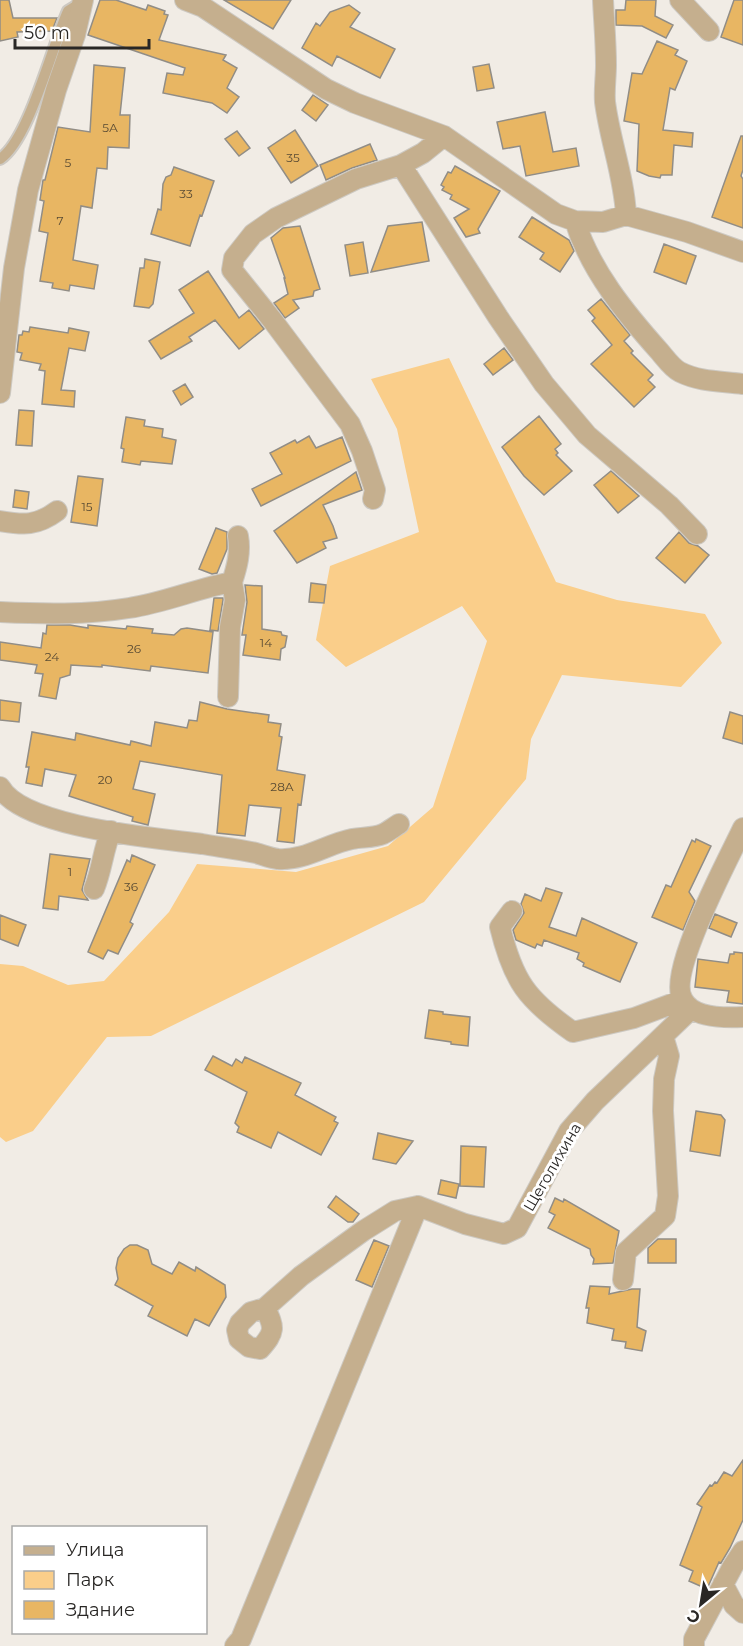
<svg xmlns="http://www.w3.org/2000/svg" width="743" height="1646" viewBox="0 0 743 1646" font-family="Montserrat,sans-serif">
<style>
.green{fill:#face8a}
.building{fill:#e8b663;stroke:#918d86;stroke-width:1.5}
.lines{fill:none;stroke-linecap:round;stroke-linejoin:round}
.lane-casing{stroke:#cdc9c2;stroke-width:14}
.street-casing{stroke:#cdc9c2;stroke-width:22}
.lane{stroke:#c5af8e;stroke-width:10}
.street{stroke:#c5af8e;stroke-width:20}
.labels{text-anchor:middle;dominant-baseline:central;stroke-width:6;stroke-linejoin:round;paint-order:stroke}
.number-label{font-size:12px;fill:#594b34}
.street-label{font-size:15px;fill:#292725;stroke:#fff}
</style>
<rect width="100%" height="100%" fill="#f1ece5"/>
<path class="green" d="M449,358L556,582L617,600L705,614L722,643L681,687L562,675L531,739L526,779L424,902L151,1036L107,1037L33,1131L6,1142L0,1137V964L23,966L68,985L104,981L169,912L197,864L296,872L388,846L433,807L487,641L462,606L346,667L316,640L330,566L419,532L397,429L371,379Z"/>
<path class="building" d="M0,0H9L13,18H57L52,31L17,32L18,37L0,41Z
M100,0H116L146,10L148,5L165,11L164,14L168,15L159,40L226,55L223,60L237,68L227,88L239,97L227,113L212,103L163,93L167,73L183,75L185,68L88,35Z
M224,0H291L273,29Z
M626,0H656L655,16L673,25L666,38L642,26L616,25V10H625Z
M734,0H743V45L721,37Z
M349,5L360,13L350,27L395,49L380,78L337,56L332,66L302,48L316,23L320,26L330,12Z
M657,41L678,50L675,55L687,61L675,90L670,88L663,130L693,133L692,147L674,145L672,175H661L660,178L649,176L637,171L639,124L624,121L632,73L642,74Z
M489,64L494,88L477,91L473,67Z
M94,65L125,68L120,115H130L129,148L108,147L107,169L97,168L92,208L81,206L73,260L98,265L94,289L70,285L69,291L52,288L53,283L40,281L48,233L39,231L44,201L40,200L43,180H45L58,127L90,132Z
M313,95L328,105L316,121L302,110Z
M545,112L553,152L576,148L579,166L526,176L520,146L503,149L497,122Z
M295,130L318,166L291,183L268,148Z
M237,131L250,148L239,156L225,139Z
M741,136H743V170L741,176L743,179V228L712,217Z
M370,144L377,160L352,168L326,180L320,165Z
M455,166L500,191L478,229L480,233L466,237L454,218L469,209L450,199L452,195L442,190L444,187L441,185L448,172L451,173Z
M174,167L214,181L202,216L200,215L190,246L151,234L158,209L161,210L163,184L166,177L171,175Z
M532,217L569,240L574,251L560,272L540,259L544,253L519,237Z
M422,222L429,261L371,272L388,226Z
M300,226L320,289L314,291L313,296L293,300L299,308L285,318L274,303L288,294L284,278H285L271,238L283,228Z
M363,242L368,273L350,276L345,245Z
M664,244L696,256L686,284L654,272Z
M145,259L160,262L153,304L149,308L134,306L140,268H144Z
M208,271L239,318L249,310L264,329L239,349L215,320L189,337L192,341L161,359L149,341L194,313L179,290Z
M601,299L630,335L624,341L633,351L631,353L653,375L648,380L655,387L634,407L591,364L612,345L592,321L595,318L588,310Z
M30,327L68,333L69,328L89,332L85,351L69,348L61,390L75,391L74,407L42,404L45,371L39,370L41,364L20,360L22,353L17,352L19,335H22L23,331L29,332Z
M504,348L513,360L493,375L484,364Z
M185,384L193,397L181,405L173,391Z
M19,410L34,411L32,446L16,445Z
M539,416L561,444L555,449L558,453L556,455L572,471L544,495L524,476L502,447Z
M126,417L145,420L144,426L163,429L162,437L176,440L172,464L141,461L140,465L122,462L124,449L121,448Z
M309,436L316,448L342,437L351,461L261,506L252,489L282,474L270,453L295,440L297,443Z
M611,471L639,496L618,513L594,485Z
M356,472L362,490L323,505L333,526L337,538L323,542L326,548L297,563L274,531Z
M78,476L103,479L97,526L71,522Z
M15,490L29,492L27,509L13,507Z
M216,528L227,532V549L217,573L212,574L199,569Z
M679,532L689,543L698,546L709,555L685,583L656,558Z
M311,583L326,585L324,603L309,602Z
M245,585L262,586V629L281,632L282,635L287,636L285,647L281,649L280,660L243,655L246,635H242L247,602Z
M214,598H223V600L218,631L210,630Z
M47,625H70L88,628V625L126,629L127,626L153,629L152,633L174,635L181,629L187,628L213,632L208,673L151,666L150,671L102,665V667L71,665L70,675L60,678L56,699L39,696L43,674L35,673L37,665L0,660V642L41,648L43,633L46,634Z
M0,700L21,703L19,722L0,720Z
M200,702L227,709L269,715L268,722L281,724L279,736L282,737L277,770L305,775L301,805L298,804L294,843L277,841L281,808L249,805L245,836L217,833L222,775L140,761L133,789L155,794L148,825L132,821L133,817L69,796L76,775L45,769L42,786L26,783L29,767H26L32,732L75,740L76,733L130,745L131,741L151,746L155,722L187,728L189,720L197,721Z
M730,712L743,716V744L723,738Z
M696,839L711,846L689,892L695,901L683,930L652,917L666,885L671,887L692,840L695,842Z
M50,854L90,859L82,890L88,900L59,896L58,910L43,908Z
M132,855L155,865L130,922L133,924L118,954L108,950L103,959L88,952L127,860L130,862Z
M546,888L562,893L549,927L576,936L582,918L637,943L620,982L583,966L584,963L577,959L579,953L544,940L542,946L537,944L535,948L516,940L513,930L524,913L521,904L525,894L541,901Z
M715,914L737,923L731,937L709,928Z
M0,915L26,925L18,946L0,939Z
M734,952L743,953V1004L727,1002L729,991L695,987L698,959L728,963L730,954H734Z
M429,1010L443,1012V1014L470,1017L468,1046L451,1044V1042L425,1038Z
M213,1056L232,1066L236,1059L242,1063L245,1057L301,1083L295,1095L336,1117L334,1121L338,1123L321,1155L278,1132L271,1148L237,1132L239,1127L235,1123L247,1092L205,1070Z
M696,1111L721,1115L725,1120L720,1156L690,1151Z
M378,1133L413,1141L396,1164L373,1159Z
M461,1146L486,1147L484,1187L460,1186Z
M441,1180L459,1184L456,1198L438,1194Z
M336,1196L359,1214L353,1222H348L328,1207Z
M555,1198L563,1202L564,1199L619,1231L613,1263L593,1264L594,1259L591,1255L590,1249L548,1228L555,1215L549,1212Z
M658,1239H676V1263H648V1248Z
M374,1240L389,1246L372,1287L356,1280Z
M130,1245H137L148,1250L152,1264L172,1274L179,1262L195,1271L196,1267L225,1285L226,1297L209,1326L195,1319L187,1336L148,1316L153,1306L115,1285L118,1279L116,1268L118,1258L124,1249Z
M590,1286L610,1287L609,1294L632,1289H640L637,1327L646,1331L642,1351L625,1348L626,1342L612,1340L614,1329L587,1323L589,1308H586Z
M743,1460V1520L730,1548L721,1563L719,1562L707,1589L689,1581L693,1571L680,1565L702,1507L697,1504L710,1485L712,1486L715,1482L717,1483L724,1472L732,1476Z"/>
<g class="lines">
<defs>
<path id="lane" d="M0,159C29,140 52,46 68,11L81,3"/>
<path id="street" d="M185,0L203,7L326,89L355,103L444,136L556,214L575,221L603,222L626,215L687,232L743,252
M603,0C604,22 606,43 606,65C606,77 604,90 605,102C610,141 624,176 626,215
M680,0L709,31
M401,165L498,317L544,384L587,435L669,505L697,534
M575,221C590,270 626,314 660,352C666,359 672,368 680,372C700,382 721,381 743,384
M0,393L14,268L28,190L56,90L75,35L83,0
M373,499L375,490L362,451L350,424L273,321L232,270L234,258L253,234L276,218L356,179L401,165L423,153L444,136
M0,521C24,525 37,526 57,511
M232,582C237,567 241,552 238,536
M0,612C43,614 86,615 129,608C164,603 198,588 232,582L235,600L230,627L228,697
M0,787C23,828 157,838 202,844C220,847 238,849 256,853C263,855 270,858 278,859C304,861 327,844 352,839C363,837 373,838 383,834C389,831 394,827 399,824
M743,828C729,858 666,974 683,1000C693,1018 725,1018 743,1017
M94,889C102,870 103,850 111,831
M512,911L500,927C513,981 527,1000 573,1032L634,1018L682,1000
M418,1206L465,1224L504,1234L517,1228L569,1131L595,1101L691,1009
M623,1280L626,1252L665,1216L668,1196L663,1111L664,1079L669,1056L663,1036
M265,1308C275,1328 275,1332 260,1349L249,1347L239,1339L237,1330L240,1323L251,1312L265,1308L301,1276L363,1231L395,1211L418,1206
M723,1584L734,1605L743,1613
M235,1646L241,1639L418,1206
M694,1646V1639L733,1566L743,1551"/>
</defs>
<use href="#lane" class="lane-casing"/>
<use href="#street" class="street-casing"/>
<use href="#lane" class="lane"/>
<use href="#street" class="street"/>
</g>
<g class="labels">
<g class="number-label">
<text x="110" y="127">5А</text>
<text x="293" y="157">35</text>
<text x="68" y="162">5</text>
<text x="186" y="193">33</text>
<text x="60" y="220">7</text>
<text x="87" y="506">15</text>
<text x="266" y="642">14</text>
<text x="134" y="648">26</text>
<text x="52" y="656">24</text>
<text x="105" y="779">20</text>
<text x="282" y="786">28А</text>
<text x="70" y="871">1</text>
<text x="131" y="886">36</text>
</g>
<g class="street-label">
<text transform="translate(552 1167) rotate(-60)">Щеголихина</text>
</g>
</g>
<rect x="12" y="1526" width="195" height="108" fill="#ffffff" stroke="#a9a9a8" stroke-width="1.5"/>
<rect x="24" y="1546" width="30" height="9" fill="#c5af8e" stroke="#a9a9a8" stroke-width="1.5"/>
<text x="66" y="1556" font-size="18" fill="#292725">Улица</text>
<rect x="24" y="1571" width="30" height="18" fill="#face8a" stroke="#a9a9a8" stroke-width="1.5"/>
<text x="66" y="1586" font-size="18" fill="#292725">Парк</text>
<rect x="24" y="1601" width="30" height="18" fill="#e8b663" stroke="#a9a9a8" stroke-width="1.5"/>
<text x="66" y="1616" font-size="18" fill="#292725">Здание</text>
<g transform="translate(701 1604) rotate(210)" stroke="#ffffff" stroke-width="4.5" paint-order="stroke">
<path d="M0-4.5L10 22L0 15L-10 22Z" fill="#292725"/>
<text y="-9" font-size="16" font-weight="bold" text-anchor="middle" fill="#292725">С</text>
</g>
<path d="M15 39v9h134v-9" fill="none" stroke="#292725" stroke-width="3"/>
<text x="24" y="39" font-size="18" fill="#292725" stroke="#ffffff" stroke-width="4.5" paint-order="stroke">50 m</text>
</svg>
